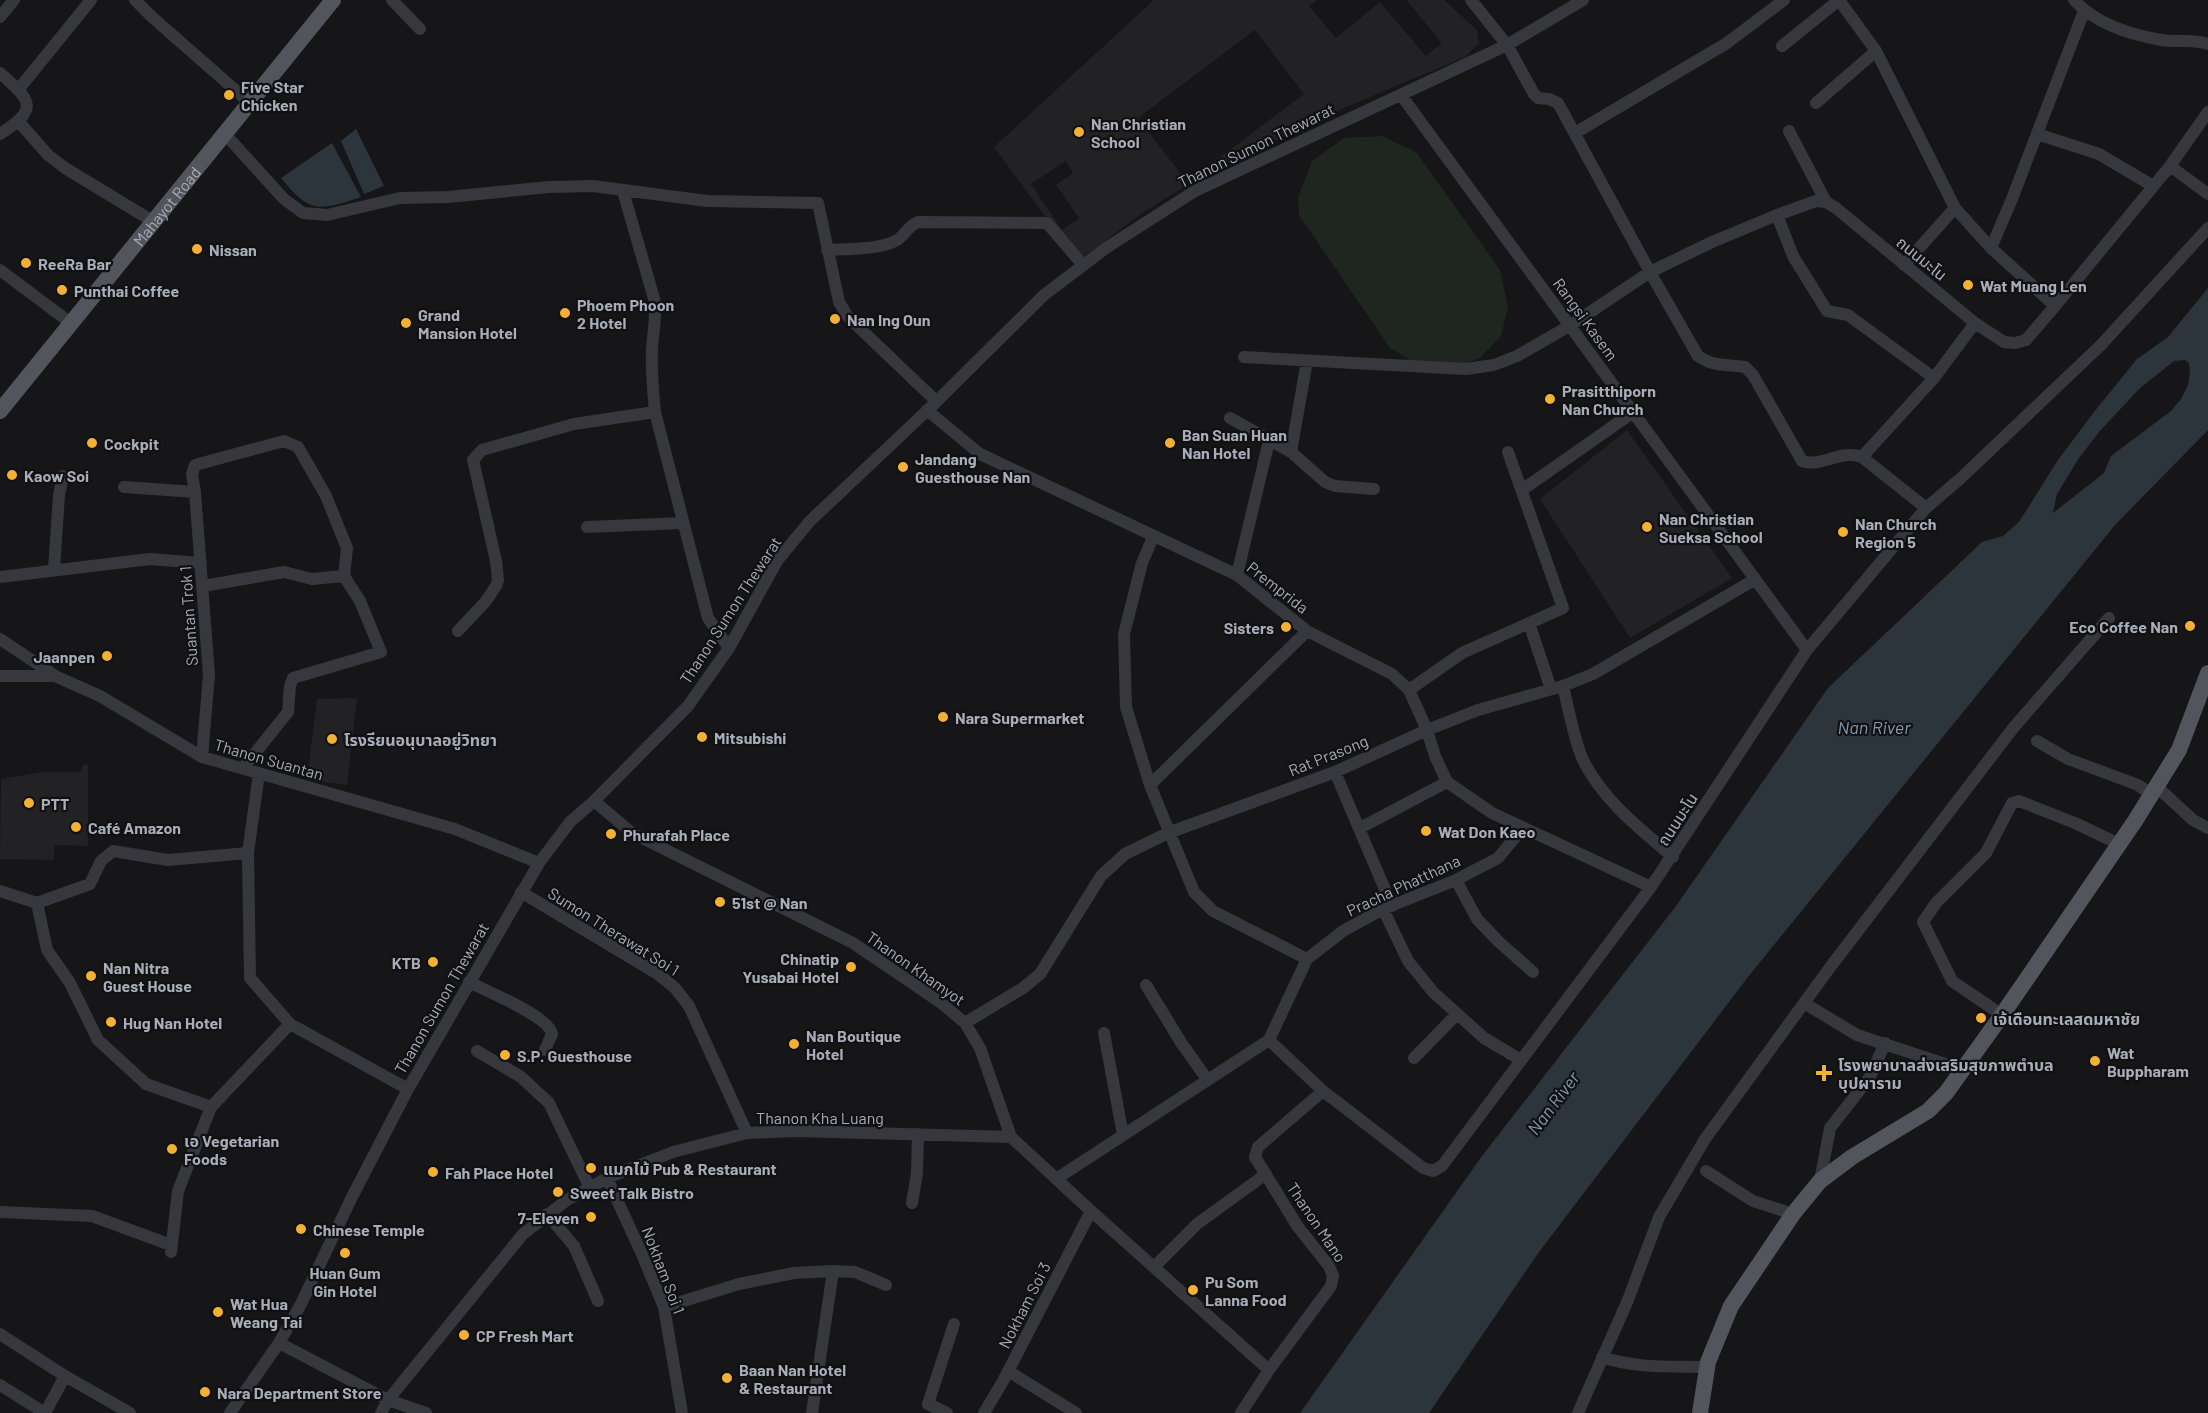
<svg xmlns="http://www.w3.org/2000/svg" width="2208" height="1413" viewBox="0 0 2208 1413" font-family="Barlow,'Noto Sans Thai',sans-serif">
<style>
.built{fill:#222225;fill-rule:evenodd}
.park{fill:#1e261f}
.water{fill:#2c353c;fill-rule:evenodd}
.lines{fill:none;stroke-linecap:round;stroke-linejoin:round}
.minor{stroke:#37383d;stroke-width:12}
.major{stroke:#53555c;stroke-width:16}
.poi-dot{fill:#f2b134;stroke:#111113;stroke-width:2}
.labels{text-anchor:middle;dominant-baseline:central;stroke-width:4.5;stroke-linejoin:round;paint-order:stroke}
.poi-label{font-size:16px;font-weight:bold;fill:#a8adb8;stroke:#111113;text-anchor:start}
.street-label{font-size:16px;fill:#a8adb8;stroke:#111113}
.water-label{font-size:18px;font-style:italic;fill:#7f9bb3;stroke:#111113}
</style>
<rect width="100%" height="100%" fill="#161618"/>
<path class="built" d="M1154,0H1317L1309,6L1336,38L1380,2L1426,56L1442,43L1406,0H1444L1477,30L1479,43L1465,57L1339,110L1203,175L1144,212L1078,261L994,147ZM1255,30L1304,94L1187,182L1138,118ZM1066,161L1073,173L1056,185L1079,218L1062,230L1031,184Z
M1627,430L1732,578L1630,638L1540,499Z
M357,698L347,785L307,780L317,699Z
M83,765H88V846L54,845V860L0,859L1,779L43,772H81Z"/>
<path class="park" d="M1382,136L1416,152L1500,270L1508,307L1501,336L1480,358L1454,368L1421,366L1390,348L1299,215L1298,197L1312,161L1344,138Z"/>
<path class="water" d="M356,129L384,186L364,194L341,141Z
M332,143L361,197C319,211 310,214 281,178Z
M2208,288V430L2115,525L1748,977L1539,1252L1429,1413H1300L1482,1156L1676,906L1828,688L1982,542L2003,536L2019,522L2058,460L2094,412L2137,359L2168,337ZM2185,360L2189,363L2190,374L2188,385L2181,399L2171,411L2111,456L2104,473L2053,513L2057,494L2079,458L2099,432L2139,389L2174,361Z"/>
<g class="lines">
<path class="minor" d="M135,0L152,17L250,103
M392,0L420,29
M1471,0L1507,45L1534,94L1538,98L1549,99L1558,103L1650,272L1698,356C1713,367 1728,364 1745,367L1753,375L1802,461C1822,468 1839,449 1862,457L1926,508
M1839,0L1876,51L1955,208L1991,248L2055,306
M2074,0C2096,24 2131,35 2162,40C2178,43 2192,38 2208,44
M0,17L14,0
M1782,46L1839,0
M0,73C30,100 41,108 0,134
M18,90L91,0
M1401,95L1807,650
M1816,103L1876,51
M19,122L48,155L65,168L154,222
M1789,131L1826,202
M224,133L284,199L303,213L327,215L400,198L448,197L549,187L593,186L707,201L818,203L839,302L848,317L936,401
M1575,133L1727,43L1784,0
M2037,134L2099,154L2153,186
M2170,166L2208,194
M623,191L655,302C656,319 653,333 652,350C651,371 653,391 655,412L708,618L729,648
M1777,215L1793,256L1827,311L1848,315L1934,378
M1991,248L2012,199L2084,11
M827,250C846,249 881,250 897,240C905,235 908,226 918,222L1047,223L1083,265
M1904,265L1955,208
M0,270L72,324
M1244,357L1466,369L1494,365L1517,356L1571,325L1650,272L1712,242L1777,215L1816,201L1826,202L1836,208L1975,323L2004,342L2015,343L2026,340L2055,306L2170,166L2208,112
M927,410L980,454L1237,575L1307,631L1392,674L1409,690L1427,730L1435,756L1447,782L1492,813L1651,887L1807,650L1926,508L1961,478L2101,345L2208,228
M1230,418L1291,452L1325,482L1335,486L1374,489
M1291,452L1307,361
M1862,457L1934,378L1975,323
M124,487L195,492
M1522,490L1632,413
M587,527L683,523
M1153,537L1142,563L1124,634L1126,707L1150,785L1194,892L1213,911L1307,959
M54,569L59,495L63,476
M1237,575L1269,441
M0,577L150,559L201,563
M203,586L284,572L312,579L344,576
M1529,623L1551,689
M458,631L486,601L496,586L498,580L496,561L473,460L482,450L574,424L655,412
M0,639L54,675
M0,676H55L100,696L202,757L455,829L539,863
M1563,686C1568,706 1575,745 1584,762C1604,801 1640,829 1673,857
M1409,690L1462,653L1563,608L1508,452
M2037,741L2068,759L2138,785L2151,794
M202,757L209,675L195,492L192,474L195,465L284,441L298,447L326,496L347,548L344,576L360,601L381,652L293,678L290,686L288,712L243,768
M1335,772L1392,906
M1150,785L1307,631
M2156,786L2193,820L2208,828
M594,801L632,833L853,943L940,1002L965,1023L980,1048L1011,1137L1091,1211L1269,1370
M1360,828L1447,782
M1456,880L1477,919L1499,942L1533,972
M0,891L37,903L47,950L70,983L98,1040L146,1084L211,1107
M521,892L658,974L675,988L689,1006L747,1133
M37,903L90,884L101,861L113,851L168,860L248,853
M1383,909L1408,961L1433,992L1484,1038L1521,1060
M469,982C486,991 549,1016 552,1034L545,1050
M1146,985L1182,1044L1207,1079
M1804,1003L1857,1035L1951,1066
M2002,1015L1952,981L1923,922L1936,903L1986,853L2012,803L2019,801L2075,823L2119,844
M965,1023L1023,988L1040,974L1101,876L1125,854L1168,833L1335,772L1427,730L1478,710L1563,686L1593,674L1754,580
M290,1024L408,1089
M1104,1033L1123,1135
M1269,1040L1323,1091L1423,1168L1433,1171L1442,1166L1651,887
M477,1051L521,1077L549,1103L589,1186
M1414,1058L1457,1014
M1706,1171L1753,1201L1793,1214
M607,1178L641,1252L664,1307L682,1413
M1056,1179L1269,1040L1307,959L1343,931L1383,909L1456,880L1498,858L1522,829
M1820,1181L1830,1128L1870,1077L1885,1043
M912,1203L917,1173L918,1134
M0,1212L92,1216L171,1245
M547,1214L574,1246L598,1301
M171,1252L178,1191L211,1107L290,1024L250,978L248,853L259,773
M1154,1267L1197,1224L1266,1174
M664,1307L739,1284L794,1273L833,1271L855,1272L886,1285
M0,1334L65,1376L130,1413
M279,1343L388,1400L426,1413
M1602,1357C1637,1369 1671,1366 1708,1367
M1008,1371L1076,1413
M0,1385L45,1413
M45,1413L65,1376
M230,1413L279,1343L301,1304L352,1197L408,1089L539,863L570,822L594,801L688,706L729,648L777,561L810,521L932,406L1044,295L1106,248L1195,191L1507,45L1583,0
M381,1413L388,1400L523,1234L567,1200L607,1178L673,1152L747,1133L796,1131L1011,1137
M812,1413L833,1271
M947,1413L928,1404L954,1324
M984,1413L1003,1381L1091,1211
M1241,1413L1269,1370L1331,1286L1333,1276L1329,1266L1298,1227L1255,1157L1258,1147L1323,1091
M1578,1413L1628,1300L1659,1217L1705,1139L1831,966L2014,727L2109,618"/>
<g class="major">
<path id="s1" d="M0,411L333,0"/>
<path d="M1700,1413L1708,1362L1731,1306L1793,1214L1820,1181L1852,1157L1928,1111L1946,1093L2002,1015L2135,821L2179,750L2208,673"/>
</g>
</g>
<g class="poi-dot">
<circle cx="229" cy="95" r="6"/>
<circle cx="1079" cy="132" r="6"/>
<circle cx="197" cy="249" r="6"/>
<circle cx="26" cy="263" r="6"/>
<circle cx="1968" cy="285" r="6"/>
<circle cx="62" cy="290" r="6"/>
<circle cx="565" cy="313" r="6"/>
<circle cx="835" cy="319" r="6"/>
<circle cx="406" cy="323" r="6"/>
<circle cx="1550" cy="399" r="6"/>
<circle cx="92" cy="443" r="6"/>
<circle cx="1170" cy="443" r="6"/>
<circle cx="903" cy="467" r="6"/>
<circle cx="12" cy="475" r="6"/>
<circle cx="1647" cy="527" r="6"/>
<circle cx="1843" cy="532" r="6"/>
<circle cx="2190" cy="626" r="6"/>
<circle cx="1286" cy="627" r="6"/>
<circle cx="107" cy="656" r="6"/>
<circle cx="943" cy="717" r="6"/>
<circle cx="702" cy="737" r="6"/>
<circle cx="332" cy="739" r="6"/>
<circle cx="29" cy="803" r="6"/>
<circle cx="76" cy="827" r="6"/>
<circle cx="1426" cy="831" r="6"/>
<circle cx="611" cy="834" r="6"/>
<circle cx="720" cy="902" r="6"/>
<circle cx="433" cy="962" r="6"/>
<circle cx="851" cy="967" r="6"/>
<circle cx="91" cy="976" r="6"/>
<circle cx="1981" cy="1018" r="6"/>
<circle cx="111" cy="1022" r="6"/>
<circle cx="794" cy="1044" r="6"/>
<circle cx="505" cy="1055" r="6"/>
<circle cx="2095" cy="1061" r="6"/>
<path d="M1821 1064h6v6h6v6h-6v6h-6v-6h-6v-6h6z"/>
<circle cx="172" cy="1149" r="6"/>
<circle cx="591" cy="1168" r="6"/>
<circle cx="433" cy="1172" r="6"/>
<circle cx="558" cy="1192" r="6"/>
<circle cx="591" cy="1217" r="6"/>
<circle cx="301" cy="1229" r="6"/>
<circle cx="345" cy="1253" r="6"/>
<circle cx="1193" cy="1290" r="6"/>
<circle cx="218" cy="1312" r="6"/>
<circle cx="464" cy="1335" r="6"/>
<circle cx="727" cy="1378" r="6"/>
<circle cx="205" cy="1392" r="6"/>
</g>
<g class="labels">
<g class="poi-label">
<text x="241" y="86">Five Star<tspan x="241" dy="18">Chicken</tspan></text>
<text x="1091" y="123">Nan Christian<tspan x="1091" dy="18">School</tspan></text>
<text x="209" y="249">Nissan</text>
<text x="38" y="263">ReeRa Bar</text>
<text x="1980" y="285">Wat Muang Len</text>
<text x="74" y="290">Punthai Coffee</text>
<text x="577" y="304">Phoem Phoon<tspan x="577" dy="18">2 Hotel</tspan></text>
<text x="418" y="314">Grand<tspan x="418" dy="18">Mansion Hotel</tspan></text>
<text x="847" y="319">Nan Ing Oun</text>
<text x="1562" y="390">Prasitthiporn<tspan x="1562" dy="18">Nan Church</tspan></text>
<text x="1182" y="434">Ban Suan Huan<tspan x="1182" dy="18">Nan Hotel</tspan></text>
<text x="104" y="443">Cockpit</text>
<text x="915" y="458">Jandang<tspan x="915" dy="18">Guesthouse Nan</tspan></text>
<text x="24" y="475">Kaow Soi</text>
<text x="1659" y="518">Nan Christian<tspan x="1659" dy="18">Sueksa School</tspan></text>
<text x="1855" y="523">Nan Church<tspan x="1855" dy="18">Region 5</tspan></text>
<text x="2178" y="626" text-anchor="end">Eco Coffee Nan</text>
<text x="1274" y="627" text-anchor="end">Sisters</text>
<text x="95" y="656" text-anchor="end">Jaanpen</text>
<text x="955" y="717">Nara Supermarket</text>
<text x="714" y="737">Mitsubishi</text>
<text x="344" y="739">โรงรียนอนุบาลอยู่วิทยา</text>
<text x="41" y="803">PTT</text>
<text x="88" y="827">Café Amazon</text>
<text x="1438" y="831">Wat Don Kaeo</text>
<text x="623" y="834">Phurafah Place</text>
<text x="732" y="902">51st @ Nan</text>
<text x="839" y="958" text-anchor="end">Chinatip<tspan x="839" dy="18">Yusabai Hotel</tspan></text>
<text x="421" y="962" text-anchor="end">KTB</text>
<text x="103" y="967">Nan Nitra<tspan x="103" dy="18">Guest House</tspan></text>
<text x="1993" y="1018">เจ้เดือนทะเลสดมหาชัย</text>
<text x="123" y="1022">Hug Nan Hotel</text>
<text x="806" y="1035">Nan Boutique<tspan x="806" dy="18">Hotel</tspan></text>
<text x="2107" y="1052">Wat<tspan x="2107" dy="18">Buppharam</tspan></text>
<text x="517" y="1055">S.P. Guesthouse</text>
<text x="1838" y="1064">โรงพยาบาลส่งเสริมสุขภาพตำบล<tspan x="1838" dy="18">บุปผาราม</tspan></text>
<text x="184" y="1140">เอ Vegetarian<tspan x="184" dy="18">Foods</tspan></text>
<text x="603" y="1168">แมกไม้ Pub &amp; Restaurant</text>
<text x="445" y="1172">Fah Place Hotel</text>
<text x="570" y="1192">Sweet Talk Bistro</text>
<text x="579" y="1217" text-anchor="end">7-Eleven</text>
<text x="313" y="1229">Chinese Temple</text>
<text x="345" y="1272" text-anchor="middle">Huan Gum<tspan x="345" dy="18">Gin Hotel</tspan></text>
<text x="1205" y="1281">Pu Som<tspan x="1205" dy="18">Lanna Food</tspan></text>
<text x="230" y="1303">Wat Hua<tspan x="230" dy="18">Weang Tai</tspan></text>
<text x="476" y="1335">CP Fresh Mart</text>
<text x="739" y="1369">Baan Nan Hotel<tspan x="739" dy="18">&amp; Restaurant</tspan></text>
<text x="217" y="1392">Nara Department Store</text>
</g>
<g class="street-label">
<text transform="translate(1256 145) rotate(-26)">Thanon Sumon Thewarat</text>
<text stroke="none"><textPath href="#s1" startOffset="264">Mahayot Road</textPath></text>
<text transform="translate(1922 258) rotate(39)">ถนนมะโน</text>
<text transform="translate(1586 319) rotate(54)">Rangsi Kasem</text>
<text transform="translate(1278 587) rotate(38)">Premprida</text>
<text transform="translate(730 610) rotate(-57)">Thanon Sumon Thewarat</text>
<text transform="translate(188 616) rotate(-94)">Suantan Trok 1</text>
<text transform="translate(1328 755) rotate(-22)">Rat Prasong</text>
<text transform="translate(269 759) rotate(16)">Thanon Suantan</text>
<text transform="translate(1677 819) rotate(-57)">ถนนมะโน</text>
<text transform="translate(1403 885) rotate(-25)">Pracha Phatthana</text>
<text transform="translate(614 931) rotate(32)">Sumon Therawat Soi 1</text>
<text transform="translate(916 968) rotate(35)">Thanon Khamyot</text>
<text transform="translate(441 998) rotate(-60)">Thanon Sumon Thewarat</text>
<text x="820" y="1117">Thanon Kha Luang</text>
<text transform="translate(1317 1222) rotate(56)">Thanon Mano</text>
<text transform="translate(664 1270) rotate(69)">Nokham Soi 1</text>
<text transform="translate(1024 1305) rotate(-63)">Nokham Soi 3</text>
</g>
<g class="water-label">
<text x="1874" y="727">Nan River</text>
<text transform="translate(1553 1103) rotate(-53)">Nan River</text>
</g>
</g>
</svg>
